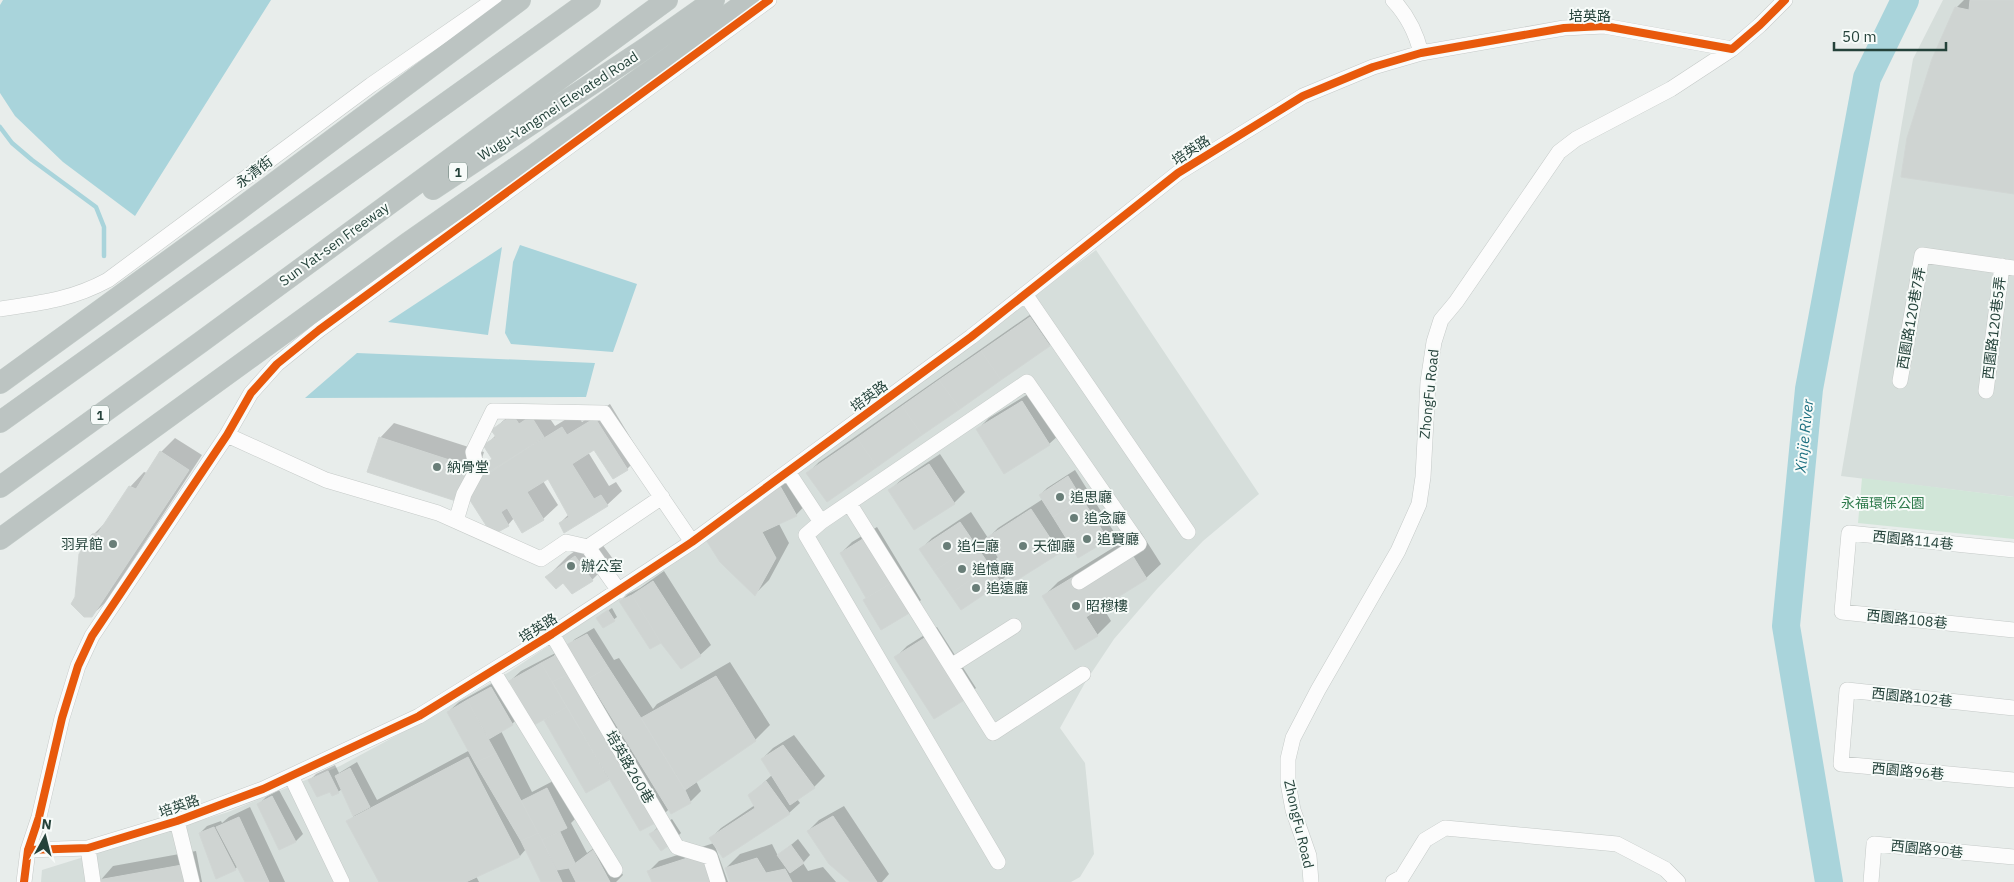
<svg xmlns="http://www.w3.org/2000/svg" width="2014" height="882" viewBox="0 0 2014 882" font-family="'IBM Plex Sans','Noto Sans TC',sans-serif">
<style>
.built{fill:#d6dedb}
.green{fill:#d1e6d8}
.water{fill:#a9d4db}
.shadow{fill:#0003;fill-rule:evenodd}
.lines{fill:none;stroke-linecap:round;stroke-linejoin:round}
.stream{stroke:#a9d4db;stroke-width:4.5}
.river{stroke:#a9d4db;stroke-width:28}
.building{fill:#cfd4d2;stroke:#d1d6d4}
.minor-casing{stroke:#c5cac8;stroke-width:16}
.highway-casing{stroke:#c3ccc9;stroke-width:22}
.minor{stroke:#fcfcfc;stroke-width:15}
.highway{stroke:#bcc4c2;stroke-width:21}
.cycleway-casing{stroke:#f7fbf9;stroke-width:11}
.cycleway{stroke:#e8590c;stroke-width:8}
.poi-dot{fill:#697e78;stroke:#f7fbf9;stroke-width:2}
.labels{text-anchor:middle;dominant-baseline:central;stroke-width:4;stroke-linejoin:round;paint-order:stroke}
.shield{fill:#f7fbf9;stroke:#637a73;stroke-width:1}
.shield-label{font-size:12px;font-weight:bold;fill:#24423a}
.street-label{font-size:14px;fill:#24423a;stroke:#f7fbf9}
.poi-label{font-size:14px;fill:#24423a;stroke:#f7fbf9;text-anchor:start}
.park-label{font-size:14px;fill:#2d7a4b;stroke:#f7fbf9}
.water-label{font-size:15px;font-style:italic;fill:#1c6f80;stroke:#f7fbf9}
</style>
<rect width="100%" height="100%" fill="#e8edeb"/>
<path class="built" d="M1943,0H2014V497L1841,476L1913,59Z
M1096,250L1259,494L1203,541L1157,589L1114,639L1086,681L1060,728L1085,763L1094,854L1080,877L1071,882H41L42,870L228,812L340,766L431,717L509,672L655,575Z"/>
<path class="green" d="M1862,478L2014,497V539L1858,523Z"/>
<path class="water" d="M3,0H271L135,216L63,162L15,116L0,93V5Z
M520,245L637,284L613,352L511,344L505,333L513,262Z
M502,247L488,335L388,322Z
M357,353L595,363L586,397L305,398Z"/>
<path class="shadow" d="M1964,0H2014V193L1956,8Z
M1041,307L1060,335L1049,345L808,473L819,462Z
M1033,391L1060,434L1049,444L978,429L989,418Z
M610,404L641,455L627,469L595,448L588,452L609,486L616,482L622,491L607,505L564,531L560,523L569,514L548,478L543,481L558,505L543,519L514,518L508,525L467,492L380,438L394,423L484,452L472,489L475,482L489,468L487,464L493,458L485,446L496,435L493,430L504,420L524,406L542,407L555,426L576,413L582,422Z
M175,438L202,455L106,602L91,616L76,597L93,535L108,520L130,487L144,472L147,473L161,452Z
M940,454L965,492L954,503L890,490L901,480Z
M1075,470L1114,532L1107,539L1069,541L1059,552L999,556L996,559L1007,575L1000,582L961,608L921,549L932,538L971,512L988,538L998,528L1043,499L1040,495L1047,488Z
M795,473L810,500L796,515L779,524L789,543L769,580L755,594L722,526Z
M877,527L921,600L910,611L864,600L867,597L841,553L852,542Z
M1140,531L1161,564L1146,578L1102,606L1111,621L1097,635L1044,596L1058,582Z
M596,536L613,559L592,580L563,582L547,577L568,556Z
M664,571L711,645L700,655L661,641L621,601L628,594L640,588Z
M612,608L617,617L604,627L601,615Z
M937,627L976,688L965,698L896,657L907,646Z
M594,628L614,660L619,658L653,709L657,704L730,662L770,725L755,740L696,781L701,791L690,802L669,809L658,820L610,778L587,791L545,718L510,681L521,671L565,648L579,668L581,667L568,646L575,639ZM563,650L554,658V655Z
M502,678L523,713L512,724L501,731L532,792L557,779L577,817L571,823L587,853L604,841L623,875L616,882H542L526,849L520,856L476,876L479,882H381L348,822L354,816L342,789L338,792L309,781L316,774L335,765L339,773L357,762L377,800L470,750L448,712L459,702Z
M794,735L825,776L814,787L797,799L800,803L789,813L715,846L728,882H653L649,871L659,861L714,843L710,839L721,828L755,805L750,795L772,775L762,759L773,748Z
M279,790L303,834L296,841L280,848L259,804L266,797Z
M844,806L889,874L882,882H852L808,831L819,820Z
M250,807L285,882H246L238,866L235,869L200,833L207,826L221,821L222,823L229,817Z
M672,819L681,833L674,840L651,834L658,827Z
M798,839L810,855L803,863L808,871L823,867L836,882H731L726,868L740,854L772,844L778,856Z
M196,851L202,882H99L113,866Z"/>
<g class="lines">
<path class="stream" d="M0,127L12,143L32,160L96,207L104,227V256"/>
<path class="river" d="M1829,882L1786,626L1809,389L1867,78L1905,0"/>
</g>
<path class="building" d="M1970,0H2014V194L1901,177L1907,138L1932,59L1955,7L1969,10Z
M1030,317L1050,346L1001,380L981,351Z
M981,351L1001,380L960,409L939,380Z
M939,380L960,409L922,435L902,406Z
M1022,401L1050,445L1004,474L976,429Z
M902,406L922,435L877,467L857,438Z
M513,415L519,424L531,416L544,437L491,472L485,464L492,459L483,445L496,437L491,430Z
M595,418L628,470L613,479L594,450L572,464L594,499L601,495L608,506L564,533L559,523L569,517L548,479L527,492L544,520L522,533L507,508L501,512L509,526L498,532L489,530L466,494L477,487L474,481L562,427L567,435Z
M379,437L471,467L459,502L367,472Z
M857,438L877,467L827,502L806,473Z
M160,451L189,470L92,617H84L71,604L75,597L79,554L92,534L98,533L129,486L136,489Z
M929,464L955,504L914,530L888,490Z
M1068,476L1082,499L1053,517L1039,495Z
M780,486L797,516L762,532L776,558L755,596L720,562L706,540Z
M1082,499L1096,520L1066,538L1053,517Z
M1031,509L1060,553L1014,582L986,538Z
M1096,520L1108,540L1078,558L1066,538Z
M960,522L975,544L934,571L919,549Z
M866,537L893,582L866,598L840,553Z
M975,544L990,566L950,594L934,571Z
M1126,545L1147,579L1086,617L1098,636L1075,650L1042,596Z
M575,556L593,581L572,594L563,583L556,589L545,577Z
M990,566L1001,583L961,610L950,594Z
M653,581L701,656L681,669L661,643L632,595Z
M893,582L911,612L881,630L863,600Z
M632,595L661,643L650,649L619,601Z
M608,610L615,621L603,628L596,618Z
M587,634L608,667L588,679L566,645Z
M926,637L966,699L934,719L894,657Z
M558,654L571,673L552,682L541,663Z
M541,663L567,707L534,725L509,681Z
M608,667L641,718L685,790L691,803L671,814L588,679Z
M571,673L659,821L640,831L552,682Z
M716,676L756,741L685,790L641,718Z
M491,687L513,725L489,739L467,700Z
M467,700L496,753L475,763L447,712Z
M567,707L609,780L586,793L544,720Z
M783,745L815,788L790,805L761,759Z
M496,753L538,833L521,841L475,763Z
M468,757L520,857L466,882H379L346,821Z
M350,768L370,807L353,816L335,776Z
M328,771L339,793L332,796L330,792L317,797L308,780Z
M766,781L790,814L723,858L709,838L755,808L748,795Z
M547,788L567,828L542,840L521,801Z
M272,796L296,842L279,850L257,804Z
M833,816L877,882H850L829,864L807,831Z
M239,817L269,882H245L216,827Z
M665,825L675,841L661,851L649,834Z
M214,827L236,870L216,879L199,833Z
M560,832L575,863L569,868L557,870L542,840Z
M538,833L542,840L562,882H541L521,841Z
M791,845L804,863L790,873L777,855Z
M593,850L610,882H576L569,868Z
M703,853L714,882H652L647,871Z
M757,858L766,873L785,869L792,882H730L725,868Z
M182,865L185,882H98V880Z"/>
<g class="lines">
<defs>
<path id="minor" d="M1393,0C1408,16 1416,32 1421,53
M1025,294L1188,532
M0,309C40,303 71,300 108,280L371,85L494,0
M1900,381L1922,255L2014,268
M1986,391L2002,266
M227,435L326,480L438,513L541,559L566,542L588,547L619,591
M788,472L821,522
M849,503L993,733L1083,674
M456,521L464,494L477,470L473,452L493,411L604,413L692,542
M588,547L662,497
M2014,550L1849,533L1842,612L2014,630
M552,634L677,847L710,857L718,882
M951,666L1014,626
M493,671L615,870
M2014,708L1847,690L1841,764L2014,780
M291,776L342,882
M177,821L192,882
M88,848L93,882
M28,850L88,848L177,821L263,789L419,716L552,634L692,542L971,337L1178,173L1303,96L1373,67L1421,53L1564,28L1604,26L1732,49
M998,862L806,535L821,522L1027,382L1139,544L1079,582
M24,882L28,850L39,817L62,718L78,666L92,636L227,435L251,393L277,364L319,330L769,0
M1311,882L1309,856L1293,810L1288,783V759L1293,738L1318,690L1398,551L1419,504L1423,477L1428,382L1434,342L1441,320L1456,302L1559,152L1576,139L1671,89L1732,49L1760,25L1785,0
M1393,882L1402,877L1425,840L1445,828L1617,844L1665,869L1678,882
M1871,882L1874,844L2014,857"/>
<path id="highway" d="M433,189L646,48L714,0
M0,383L237,211L520,0
M0,422L590,0
M0,487L201,342L667,0
M0,539L408,243L531,157L749,0"/>
</defs>
<use href="#minor" class="minor-casing"/>
<use href="#highway" class="highway-casing"/>
<use href="#minor" class="minor"/>
<use href="#highway" class="highway"/>
<defs>
<path id="cycleway" d="M28,850L88,848L177,821L263,789L419,716L552,634L692,542L971,337L1178,173L1303,96L1373,67L1421,53L1564,28L1604,26L1732,49L1760,25L1785,0
M24,882L28,850L39,817L62,718L78,666L92,636L227,435L251,393L277,364L319,330L769,0"/>
</defs>
<use href="#cycleway" class="cycleway-casing"/>
<use href="#cycleway" class="cycleway"/>
</g>
<g class="poi-dot">
<circle cx="437" cy="467" r="5"/>
<circle cx="1060" cy="497" r="5"/>
<circle cx="1074" cy="518" r="5"/>
<circle cx="1087" cy="539" r="5"/>
<circle cx="113" cy="544" r="5"/>
<circle cx="947" cy="546" r="5"/>
<circle cx="1023" cy="546" r="5"/>
<circle cx="571" cy="566" r="5"/>
<circle cx="962" cy="569" r="5"/>
<circle cx="976" cy="588" r="5"/>
<circle cx="1076" cy="606" r="5"/>
</g>
<g class="labels">
<g class="shield">
<rect x="449" y="162.5" width="18" height="19" rx="4"/>
<rect x="91" y="405.5" width="18" height="19" rx="4"/>
</g>
<g class="shield-label">
<text x="458" y="172">1</text>
<text x="100" y="415">1</text>
</g>
<g class="street-label">
<text x="1590" y="16">培英路</text>
<text transform="translate(558 106) rotate(-33)">Wugu-Yangmei Elevated Road</text>
<text transform="translate(1191 150) rotate(-33)">培英路</text>
<text transform="translate(254 172) rotate(-37)">永清街</text>
<text transform="translate(334 244) rotate(-36)">Sun Yat-sen Freeway</text>
<text transform="translate(1911 318) rotate(-80)">西園路120巷7弄</text>
<text transform="translate(1994 328) rotate(-83)">西園路120巷5弄</text>
<text transform="translate(1429 394) rotate(-84)">ZhongFu Road</text>
<text transform="translate(869 396) rotate(-36)">培英路</text>
<text transform="translate(1913 540) rotate(6)">西園路114巷</text>
<text transform="translate(1907 619) rotate(6)">西園路108巷</text>
<text transform="translate(538 628) rotate(-32)">培英路</text>
<text transform="translate(1912 697) rotate(6)">西園路102巷</text>
<text transform="translate(630 767) rotate(60)">培英路260巷</text>
<text transform="translate(1908 771) rotate(5)">西園路96巷</text>
<text transform="translate(179 806) rotate(-19)">培英路</text>
<text transform="translate(1299 824) rotate(77)">ZhongFu Road</text>
<text transform="translate(1927 849) rotate(6)">西園路90巷</text>
</g>
<g class="poi-label">
<text x="447" y="467">納骨堂</text>
<text x="1070" y="497">追思廳</text>
<text x="1084" y="518">追念廳</text>
<text x="1097" y="539">追賢廳</text>
<text x="103" y="544" text-anchor="end">羽昇館</text>
<text x="957" y="546">追仁廳</text>
<text x="1033" y="546">天御廳</text>
<text x="581" y="566">辦公室</text>
<text x="972" y="569">追憶廳</text>
<text x="986" y="588">追遠廳</text>
<text x="1086" y="606">昭穆樓</text>
</g>
<g class="park-label">
<text x="1883" y="503">永福環保公園</text>
</g>
<g class="water-label">
<text transform="translate(1804 436) rotate(-84)">Xinjie River</text>
</g>
</g>
<g transform="translate(45 837) rotate(7)" stroke="#f7fbf9" stroke-width="4" paint-order="stroke">
<path d="M0-4L9 19L0 12L-9 19Z" fill="#24423a"/>
<text y="-8" font-size="14" font-weight="bold" text-anchor="middle" fill="#24423a">N</text>
</g>
<path d="M1834 42v8h112v-8" fill="none" stroke="#24423a" stroke-width="2.5"/>
<text x="1842" y="42" font-size="15" fill="#24423a" stroke="#f7fbf9" stroke-width="4" paint-order="stroke">50 m</text>
</svg>
